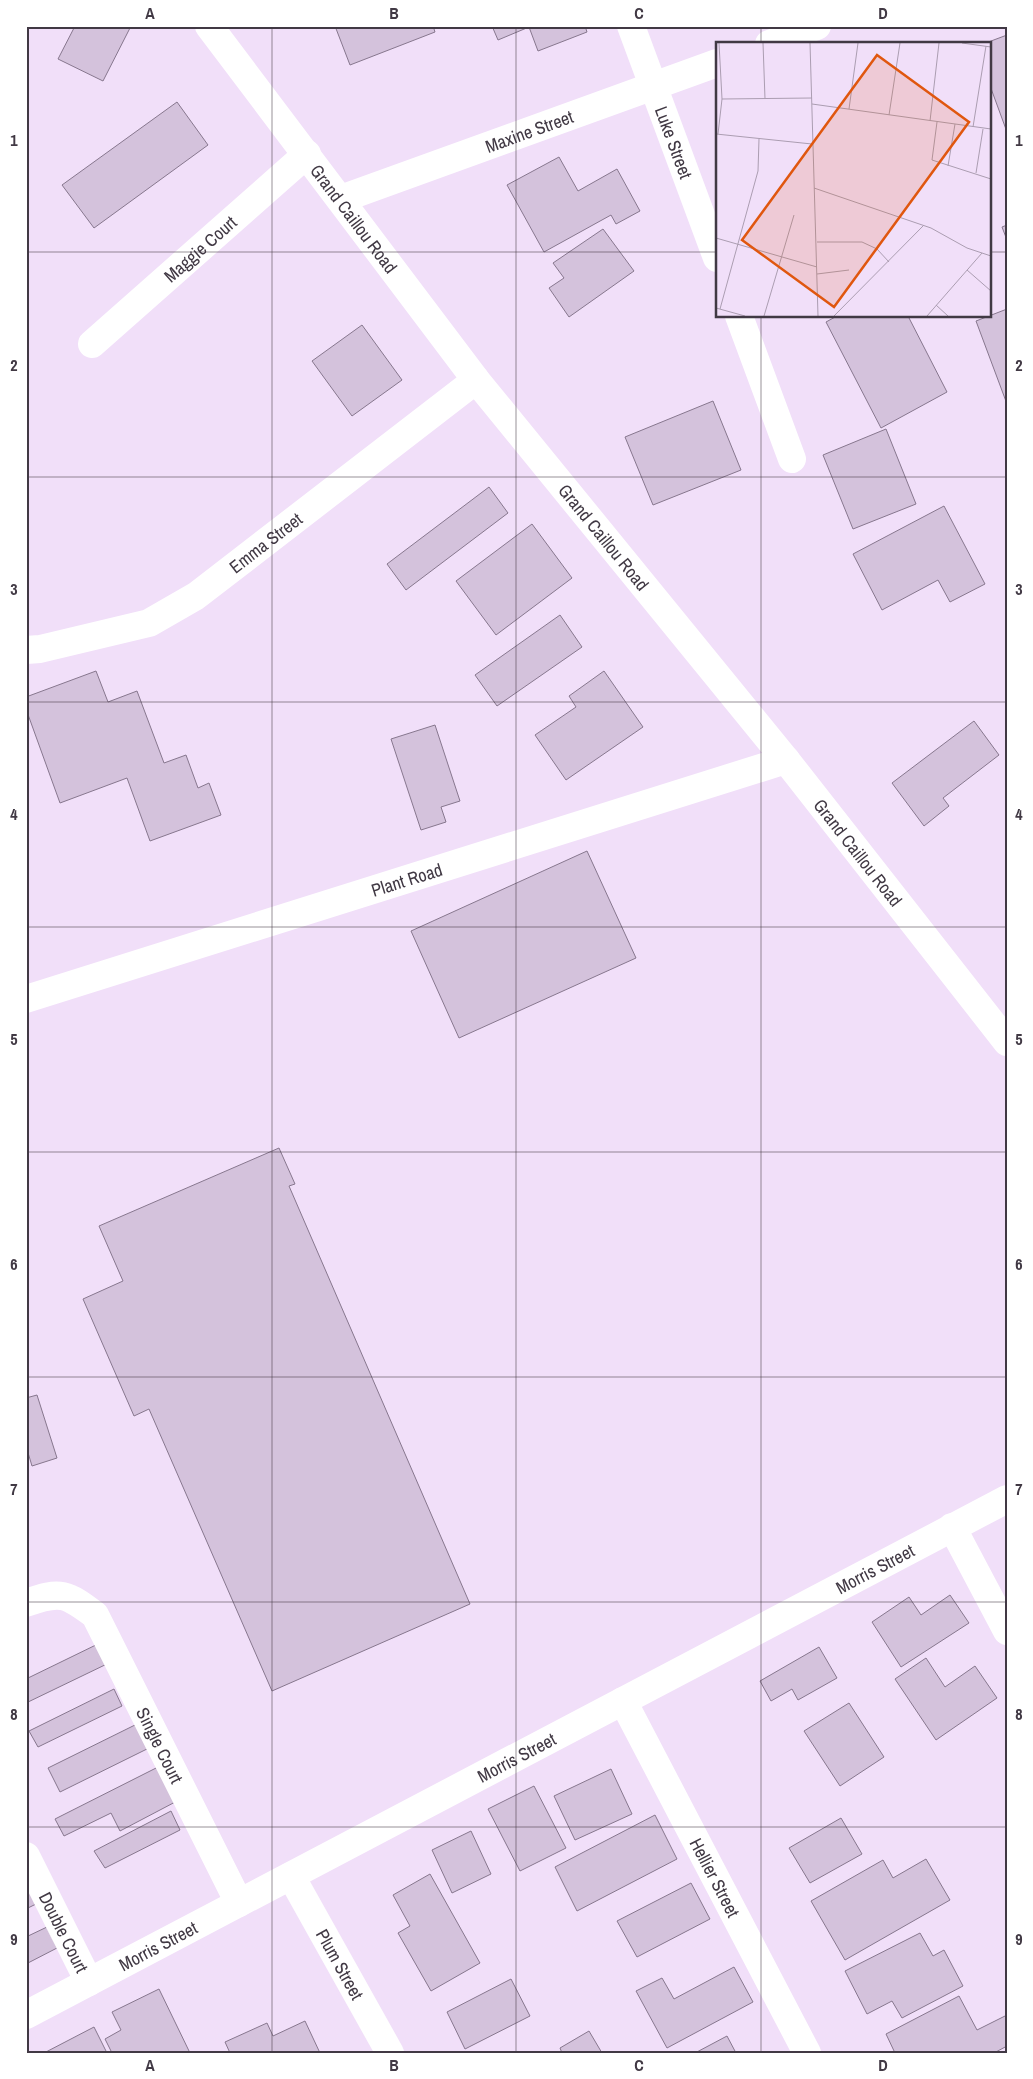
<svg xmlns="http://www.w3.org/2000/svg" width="1033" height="2079" viewBox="0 0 1033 2079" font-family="'Archivo Narrow',sans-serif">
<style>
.building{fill:#d4c2dc;stroke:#87778e}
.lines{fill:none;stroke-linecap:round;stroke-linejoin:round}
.minor{stroke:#fff;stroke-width:28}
.secondary{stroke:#fff;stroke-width:28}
.grid{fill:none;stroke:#413944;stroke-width:1;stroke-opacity:0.55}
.labels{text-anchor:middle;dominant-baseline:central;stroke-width:4;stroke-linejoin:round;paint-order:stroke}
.street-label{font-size:18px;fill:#413944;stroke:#fff}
.inset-road{fill:none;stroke:#ab9db1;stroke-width:1}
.view{fill:#e0570f;fill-opacity:0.15;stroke:#e0570f;stroke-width:2.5}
.inset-edge{fill:none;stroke:#413944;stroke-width:2.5}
.neatline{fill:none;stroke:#413944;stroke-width:2}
.grid-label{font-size:16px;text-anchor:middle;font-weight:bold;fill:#413944}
</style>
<rect width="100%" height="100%" fill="#f1dff9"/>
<path class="building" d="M75,26H131L103,81L58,59Z
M335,26H433L435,32L350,65Z
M492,26H585L587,32L538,51L529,27L498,40Z
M1007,35V132L989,83V44H983Z
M177,102L208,145L94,228L62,185Z
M559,157L578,191L617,169L640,211L616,224L611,215L544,252L507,185Z
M1007,225V240L1002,227Z
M603,229L634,271L569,317L549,288L564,278L553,263Z
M1007,309V404L976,321Z
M837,316H908L947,392L881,428L826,322Z
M362,325L402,380L352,416L312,361Z
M713,401L741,470L653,505L625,437Z
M886,429L916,504L853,529L823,455Z
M489,487L508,513L406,590L387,564Z
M944,506L985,584L950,602L938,580L882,610L853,554Z
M532,524L572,578L496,635L456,581Z
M560,615L582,647L497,706L475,675Z
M96,671L108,702L137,691L164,763L186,755L198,788L209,783L221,815L150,841L127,778L60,803L26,709V697Z
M604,671L643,727L566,780L535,735L576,707L569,696Z
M974,721L999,755L943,798L949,806L924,826L892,783Z
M435,725L460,801L441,807L446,822L421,830L391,739Z
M587,851L636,958L459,1038L411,931Z
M279,1148L295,1184L289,1186L470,1604L272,1691L149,1409L134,1416L83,1299L123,1281L99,1226Z
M37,1395L57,1458L32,1466L26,1446V1398Z
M950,1595L969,1623L901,1667L872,1622L909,1597L921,1615Z
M102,1642L111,1662L26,1703V1679Z
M819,1647L837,1678L798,1700L792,1689L771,1701L760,1681Z
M926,1658L945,1687L975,1666L997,1698L936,1740L895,1679Z
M114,1689L122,1706L38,1747L29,1731Z
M849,1703L884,1757L840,1786L804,1731Z
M139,1723L151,1747L60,1792L48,1768Z
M162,1765L179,1800L120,1831L111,1813L64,1836L55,1819Z
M611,1769L632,1814L575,1840L554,1796Z
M534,1786L566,1848L520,1871L488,1809Z
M171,1811L180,1830L105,1868L94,1851Z
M655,1815L677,1859L577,1911L555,1867Z
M841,1818L862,1854L810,1883L789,1848Z
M471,1831L491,1874L452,1893L432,1850Z
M926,1859L950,1900L845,1960L811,1901L883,1860L893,1878Z
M430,1874L480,1963L431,1991L398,1933L410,1926L393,1895Z
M691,1883L710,1919L637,1957L617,1921Z
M26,1884L40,1902L26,1909Z
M47,1927L57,1948L26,1964V1937Z
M920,1933L933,1956L944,1950L963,1986L902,2018L892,2001L867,2014L845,1971Z
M734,1967L753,2002L667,2048L636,1991L662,1978L674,1999Z
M511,1979L530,2016L465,2049L447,2012Z
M159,1989L190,2053H112L105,2039L121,2030L112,2012Z
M959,1996L977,2030L1007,2015V2046L994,2053H895L886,2034Z
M305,2021L320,2053H230L225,2042L267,2023L273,2036Z
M94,2027L107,2053H44Z
M589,2031L602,2053H562L560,2048Z
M727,2036L736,2053H695Z"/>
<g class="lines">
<g class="minor">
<path id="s1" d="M631,26L717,258"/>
<path d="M769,44L817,26"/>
<path id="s2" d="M341,199L717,63"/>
<path d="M739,316L792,459"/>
<path id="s3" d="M92,344L307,154"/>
<path id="s4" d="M26,650L40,649L149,623L196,596L476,380"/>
<path id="s5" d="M26,999L786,760"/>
<path d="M952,1527L1007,1631"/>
<path id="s6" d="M26,1603C61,1590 67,1594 95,1615L239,1903"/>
<path id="s7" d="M623,1701L807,2053"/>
<path id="s8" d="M26,1856L89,1982"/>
<path id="s9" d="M291,1876L390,2053"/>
<path id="s10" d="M26,2015L1007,1499"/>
</g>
<path class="secondary" id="s11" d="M209,26L476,380L786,760L1007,1042"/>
</g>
<path class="grid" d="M272,26V2053M516,26V2053M761,26V44M26,252H717M989,252H1007M761,316V2053M26,477H1007M26,702H1007M26,927H1007M26,1152H1007M26,1377H1007M26,1602H1007M26,1827H1007"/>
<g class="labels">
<g class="street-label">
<text stroke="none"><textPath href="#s2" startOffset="200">Maxine Street</textPath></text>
<text stroke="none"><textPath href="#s1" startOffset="124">Luke Street</textPath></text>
<text stroke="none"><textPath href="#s11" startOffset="241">Grand Caillou Road</textPath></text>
<text stroke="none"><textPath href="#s3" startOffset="144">Maggie Court</textPath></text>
<text stroke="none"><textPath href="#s11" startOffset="646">Grand Caillou Road</textPath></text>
<text stroke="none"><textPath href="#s4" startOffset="268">Emma Street</textPath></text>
<text stroke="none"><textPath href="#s11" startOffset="1051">Grand Caillou Road</textPath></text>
<text stroke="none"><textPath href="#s5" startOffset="399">Plant Road</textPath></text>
<text stroke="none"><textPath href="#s10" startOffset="959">Morris Street</textPath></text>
<text stroke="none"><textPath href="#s6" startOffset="221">Single Court</textPath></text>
<text stroke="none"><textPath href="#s10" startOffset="554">Morris Street</textPath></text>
<text stroke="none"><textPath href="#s7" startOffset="199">Hellier Street</textPath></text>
<text stroke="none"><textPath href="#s8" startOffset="85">Double Court</textPath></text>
<text stroke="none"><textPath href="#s10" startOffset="149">Morris Street</textPath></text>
<text stroke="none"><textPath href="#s9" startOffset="101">Plum Street</textPath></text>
</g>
</g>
<g transform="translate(716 42)">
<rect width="275" height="275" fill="#f1dff9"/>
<path class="inset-road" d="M47,1L49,57M94,1L102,274M246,1L275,5M6,57L96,56M96,62L275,87M133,67L142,1M173,73L184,1M214,79L223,1M221,80L216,118L275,137M257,85L270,4M0,92L96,102M2,92L6,57L3,1M232,124L239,82M260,131L267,87M98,146L215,186L251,206L275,214M0,196L101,225M101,200H146L161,207L173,220M251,228L275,249M101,232L133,228M220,263L232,274M0,266L29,274M4,267L42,129L43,97M48,274L78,173M118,274L208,183M211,274L266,211"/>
<path class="view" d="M161,13L253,80L118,265L26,198Z"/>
<rect width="275" height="275" class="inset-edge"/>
</g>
<rect width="1033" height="2079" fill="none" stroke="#ffffff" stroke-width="55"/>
<rect x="28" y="28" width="978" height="2024" class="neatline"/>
<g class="grid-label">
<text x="150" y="19">A</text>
<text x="394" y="19">B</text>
<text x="639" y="19">C</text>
<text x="883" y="19">D</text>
<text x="14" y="146">1</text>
<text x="1019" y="146">1</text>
<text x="14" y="371">2</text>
<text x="1019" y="371">2</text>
<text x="14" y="595">3</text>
<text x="1019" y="595">3</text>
<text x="14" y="820">4</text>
<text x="1019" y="820">4</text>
<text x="14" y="1045">5</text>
<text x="1019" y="1045">5</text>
<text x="14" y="1270">6</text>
<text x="1019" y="1270">6</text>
<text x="14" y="1495">7</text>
<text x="1019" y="1495">7</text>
<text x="14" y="1720">8</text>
<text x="1019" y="1720">8</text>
<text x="14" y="1945">9</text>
<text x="1019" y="1945">9</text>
<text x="150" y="2071">A</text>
<text x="394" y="2071">B</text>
<text x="639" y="2071">C</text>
<text x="883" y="2071">D</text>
</g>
</svg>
